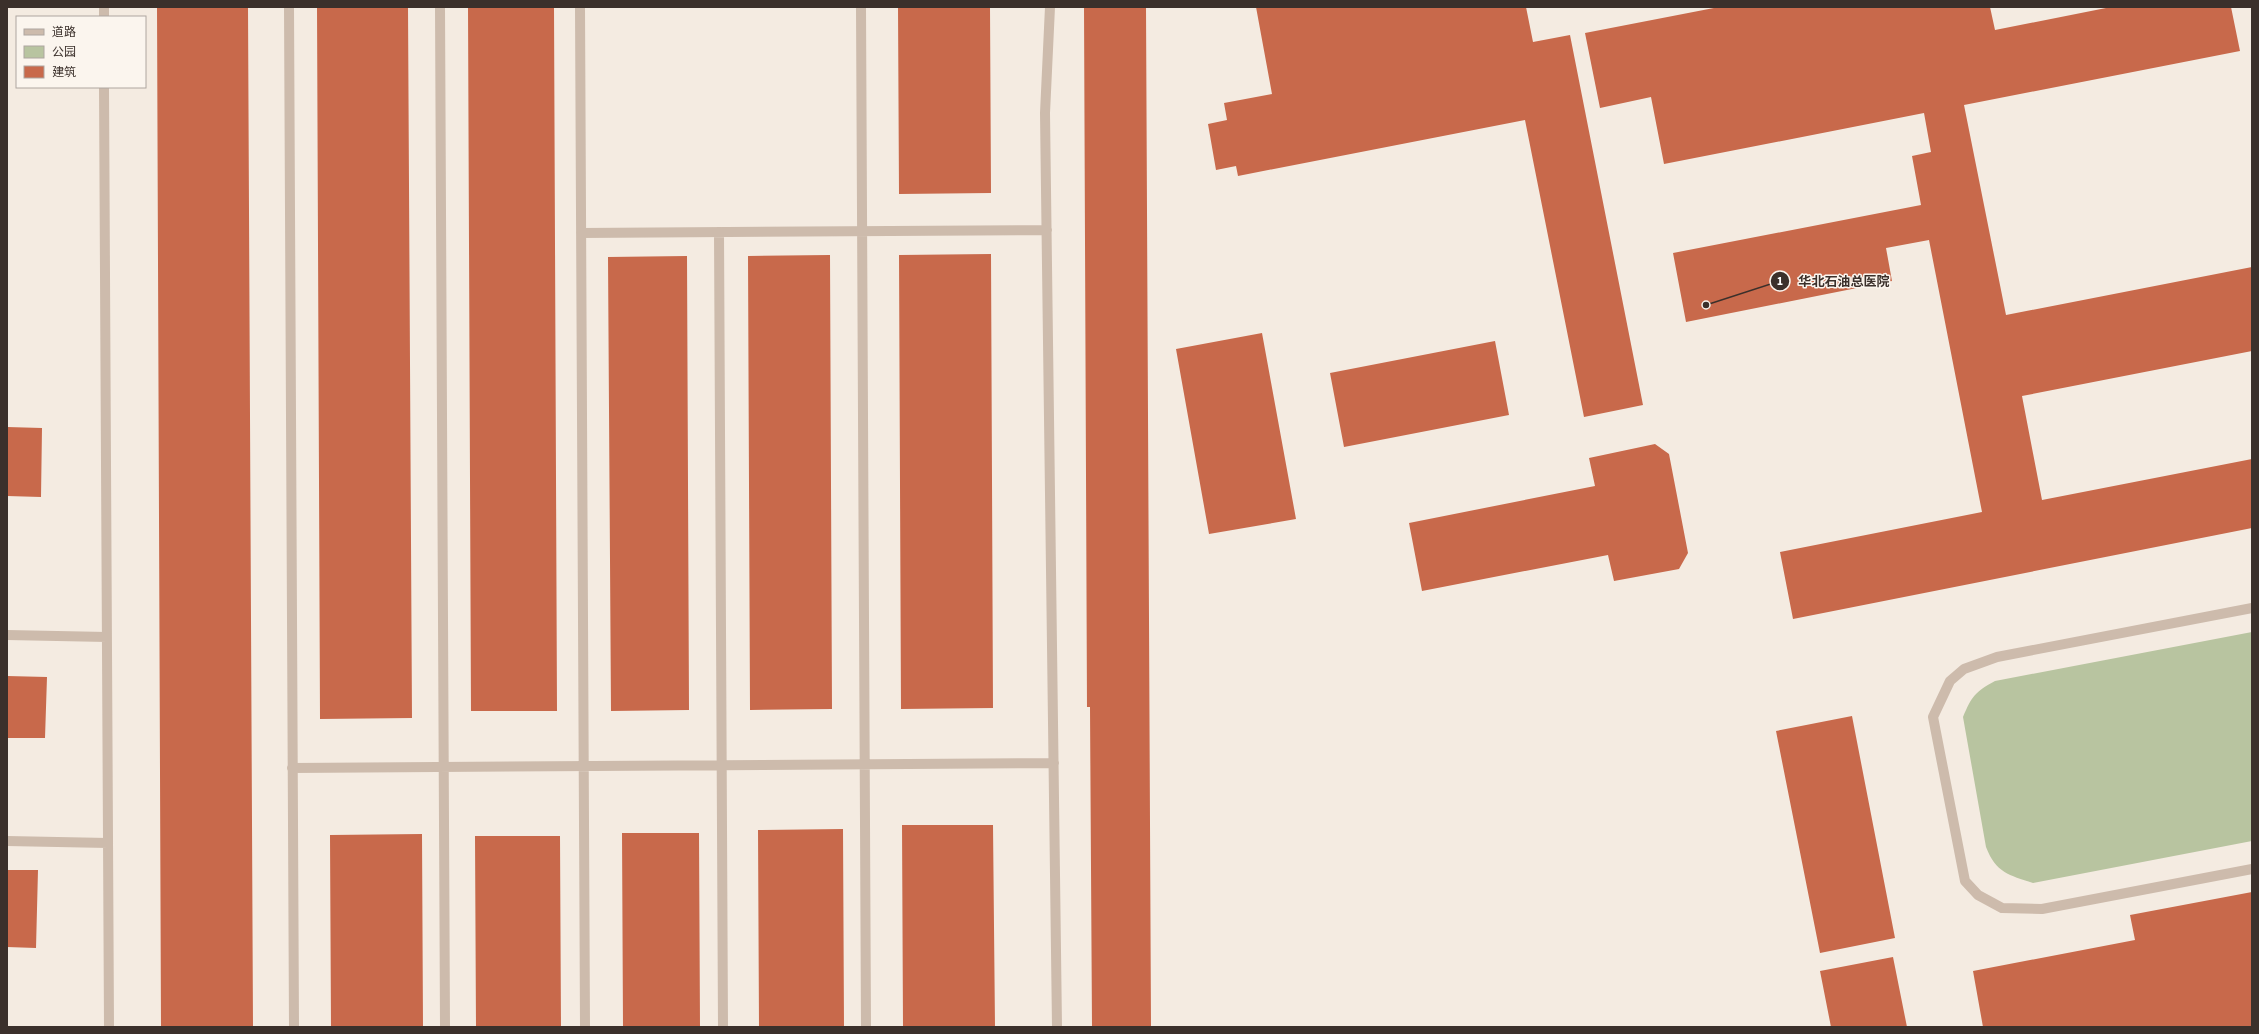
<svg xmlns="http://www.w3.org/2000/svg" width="2259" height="1034" viewBox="0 0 2259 1034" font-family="'Source Sans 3','Noto Sans SC',sans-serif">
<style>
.green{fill:#b8c4a0}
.building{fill:#c8694b}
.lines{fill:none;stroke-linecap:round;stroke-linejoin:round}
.minor{stroke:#cdbbac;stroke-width:10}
.leader{fill:none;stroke:#3b302b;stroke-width:1.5}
.callout-dot{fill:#3b302b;stroke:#fbf5ee;stroke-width:1.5}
.mark-label{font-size:12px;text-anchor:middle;font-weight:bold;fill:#fff}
.callout-label{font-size:13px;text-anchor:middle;font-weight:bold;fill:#3b302b;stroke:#fbf5ee;stroke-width:3;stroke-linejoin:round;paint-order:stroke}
</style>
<rect width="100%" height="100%" fill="#f4ebe1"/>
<path class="green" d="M2252,632V841L2033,883C2009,875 1996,873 1986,847L1963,717C1972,696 1975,692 1995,681Z"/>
<path class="building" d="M157,7H248L253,1027H161Z
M317,7H408L412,718L320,719Z
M468,7H554L557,711H471Z
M898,7H990L991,193L899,194Z
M1084,7H1146L1151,1027H1092L1090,707H1087Z
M1256,7H1526L1533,42L1570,35L1643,405L1584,417L1525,120L1238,176L1236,166L1216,170L1208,124L1227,120L1224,103L1272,94Z
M1719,7H1990L1995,30L2111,7H2231L2240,51L1964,105L2006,315L2252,267V351L2022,396L2042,500L2252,459V528L1793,619L1780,552L1982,512L1929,240L1886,248L1892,281L1686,322L1673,253L1921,205L1912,156L1931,152L1924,113L1664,164L1651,97L1600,108L1585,33Z
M991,254L993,708L901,709L899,255Z
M830,255L832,709L750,710L748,256Z
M687,256L689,710L611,711L608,257Z
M1262,333L1296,519L1209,534L1176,349Z
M1495,341L1509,415L1344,447L1330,373Z
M7,427L42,428L41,497L7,496Z
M1655,444L1669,454L1688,553L1679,569L1614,581L1608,555L1422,591L1409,523L1595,486L1589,458Z
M7,676L47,677L45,738H7Z
M1852,716L1895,938L1820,953L1776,731Z
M902,825H993L995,1027H903Z
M843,829L844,1027H759L758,830Z
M622,833H699L700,1027H623Z
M422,834L423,1027H331L330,835Z
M475,836H560L561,1027H476Z
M7,870H38L36,948L7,947Z
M2252,892V1027H1983L1973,971L2135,940L2130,915Z
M1893,957L1907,1027H1831L1820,971Z"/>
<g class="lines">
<path class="minor" d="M104,7V17
M289,7L294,1027
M440,7L445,1027
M580,7L585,1027
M861,7L866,1027
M1050,7L1045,113L1057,1027
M104,87L109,1027
M719,232L723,1027
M581,233L1047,230
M2252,608L1997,657L1964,669L1950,681L1933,717L1965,881L1978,895L2002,908L2042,909L2252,869
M7,635L107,637
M292,768L1054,763
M7,841L108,843"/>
</g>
<path class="leader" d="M1706 305L1780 281"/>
<g class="callout-dot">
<circle cx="1706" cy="305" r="4"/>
<circle cx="1780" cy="281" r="10"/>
</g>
<g class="mark-label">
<text x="1780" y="285">1</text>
</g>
<g class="callout-label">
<text x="1844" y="286">华北石油总医院</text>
</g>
<rect width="2259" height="1034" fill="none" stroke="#3b302b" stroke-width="16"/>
<rect x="16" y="16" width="130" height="72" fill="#fbf5ee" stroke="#aea6a0"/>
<rect x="24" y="29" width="20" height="6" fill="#cdbbac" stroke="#aea6a0"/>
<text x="52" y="36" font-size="12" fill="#3b302b">道路</text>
<rect x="24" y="46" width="20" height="12" fill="#b8c4a0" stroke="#aea6a0"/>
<text x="52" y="56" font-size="12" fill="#3b302b">公园</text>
<rect x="24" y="66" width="20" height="12" fill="#c8694b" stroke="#aea6a0"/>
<text x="52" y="76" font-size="12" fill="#3b302b">建筑</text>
</svg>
